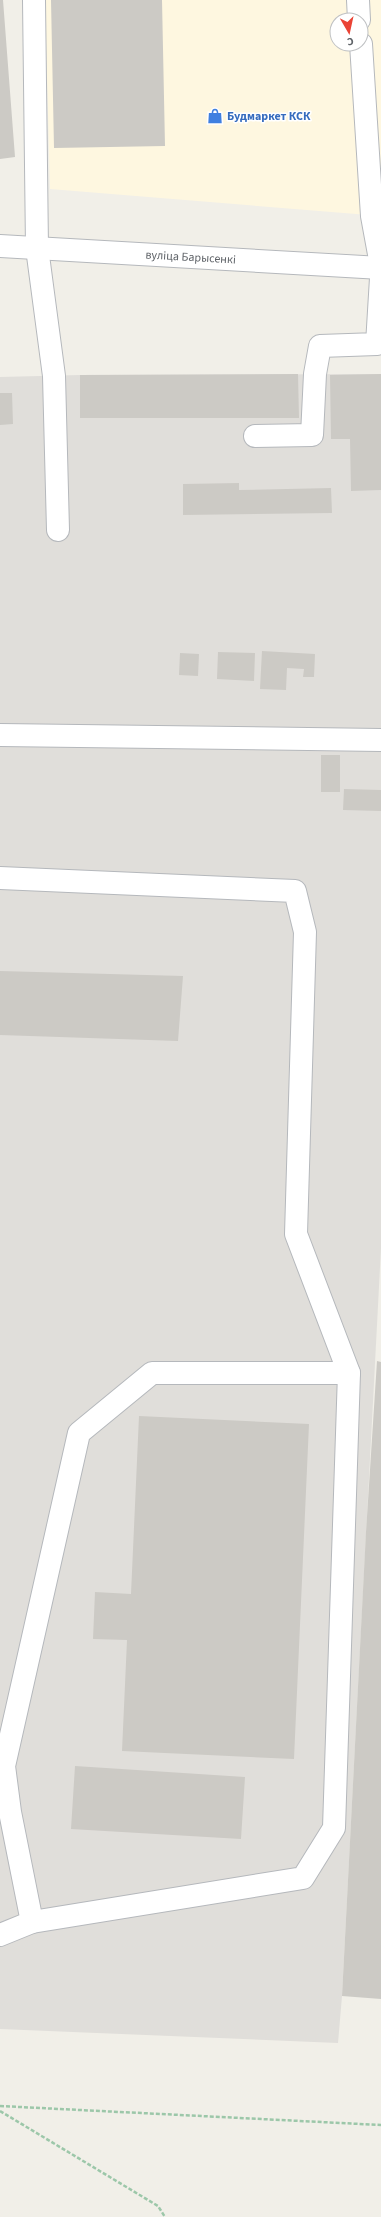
<svg xmlns="http://www.w3.org/2000/svg" width="381" height="2217" viewBox="0 0 381 2217" font-family="'Source Sans 3',sans-serif">
<style>
.commercial{fill:#fef7e0;fill-rule:evenodd}
.industrial{fill:#e0deda}
.building{fill:#cccac5}
.lines{fill:none;stroke-linecap:round;stroke-linejoin:round}
.minor-casing{stroke:#b5b8bc;stroke-width:24}
.path{stroke:#9cc7a9;stroke-width:2.5;stroke-dasharray:4 2;stroke-linecap:butt}
.minor{stroke:#fff;stroke-width:22}
.labels{text-anchor:middle;dominant-baseline:central;stroke-width:3;stroke-linejoin:round;paint-order:stroke}
.shop-label{font-size:12px;font-weight:bold;fill:#366cbe;stroke:#fff;text-anchor:start}
.street-label{font-size:12px;fill:#5f6368;stroke:#fff}
</style>
<rect width="100%" height="100%" fill="#f1efe8"/>
<path class="commercial" d="M45,0H381V216L50,189ZM337,20H361V44H337Z"/>
<path class="industrial" d="M381,374V1248L342,1996L338,2043L0,2029V377L80,375Z"/>
<path class="building" d="M0,0H3L15,157L0,159Z
M51,0H162L165,146L54,148Z
M298,374L299,418H80V375Z
M381,374V490L351,491L350,439H331L330,375Z
M0,393H12L13,424L0,425Z
M239,483V490L331,488L332,513L183,515V484Z
M262,651L315,654L314,677H303L304,669L287,668L286,690L260,689Z
M218,652L255,653L254,681L217,679Z
M180,653L199,654L198,676L179,675Z
M321,755H340V792H321Z
M344,789L381,790V811L343,810Z
M0,971L183,976L178,1041L0,1035Z
M377,1361L381,1362V1999L342,1996L366,1532Z
M139,1416L309,1424L294,1759L122,1751L127,1640L93,1639L95,1592L131,1594Z
M75,1766L245,1777L241,1839L71,1829Z"/>
<g class="lines">
<defs>
<g id="minor">
<path d="M34,0L37,248L54,376L58,530"/>
<path d="M358,0L359,20"/>
<path d="M361,44L372,216L381,265"/>
<path id="s1" d="M0,246L381,268"/>
<path d="M255,436L312,435L315,374L320,346L377,344L381,278"/>
<path d="M0,735L381,740"/>
<path d="M0,878L295,891L305,932L296,1234L349,1373H152L79,1433L4,1766L10,1812L32,1922L0,1935"/>
<path d="M32,1922L303,1878L334,1828L349,1373"/>
</g>
</defs>
<use href="#minor" class="minor-casing"/>
<path class="path" d="M0,2106L381,2125
M0,2111L158,2206L165,2217"/>
<use href="#minor" class="minor"/>
</g>
<defs>
<symbol id="shop-bare" viewBox="-9 -9 18 18"><path d="M-5-2.5h2.3a2.7 3.5 0 0 1 5.4 0H5L5.5 6h-11ZM-1.5-2.5h3a1.5 2.3 0 0 0-3 0Z" fill="#3f7fe0" stroke="#fff" stroke-width="2.5" paint-order="stroke"/></symbol>
</defs>
<g fill-rule="evenodd">
<use href="#shop-bare" x="204" y="105" width="22" height="22"/>
</g>
<g class="labels">
<g class="shop-label">
<text x="227" y="116">Будмаркет КСК</text>
</g>
<g class="street-label">
<text stroke="none"><textPath href="#s1" startOffset="191">вуліца Барысенкі</textPath></text>
</g>
</g>
<g transform="translate(349 32) rotate(171)"><circle r="19" fill="#ffffff" stroke="#bfc1c3"/>
<path d="M0-3L7 15L0 10L-7 15Z" fill="#ea4335"/>
<text y="-6" font-size="11" font-weight="bold" text-anchor="middle" fill="#5f6368">С</text>
</g>
</svg>
